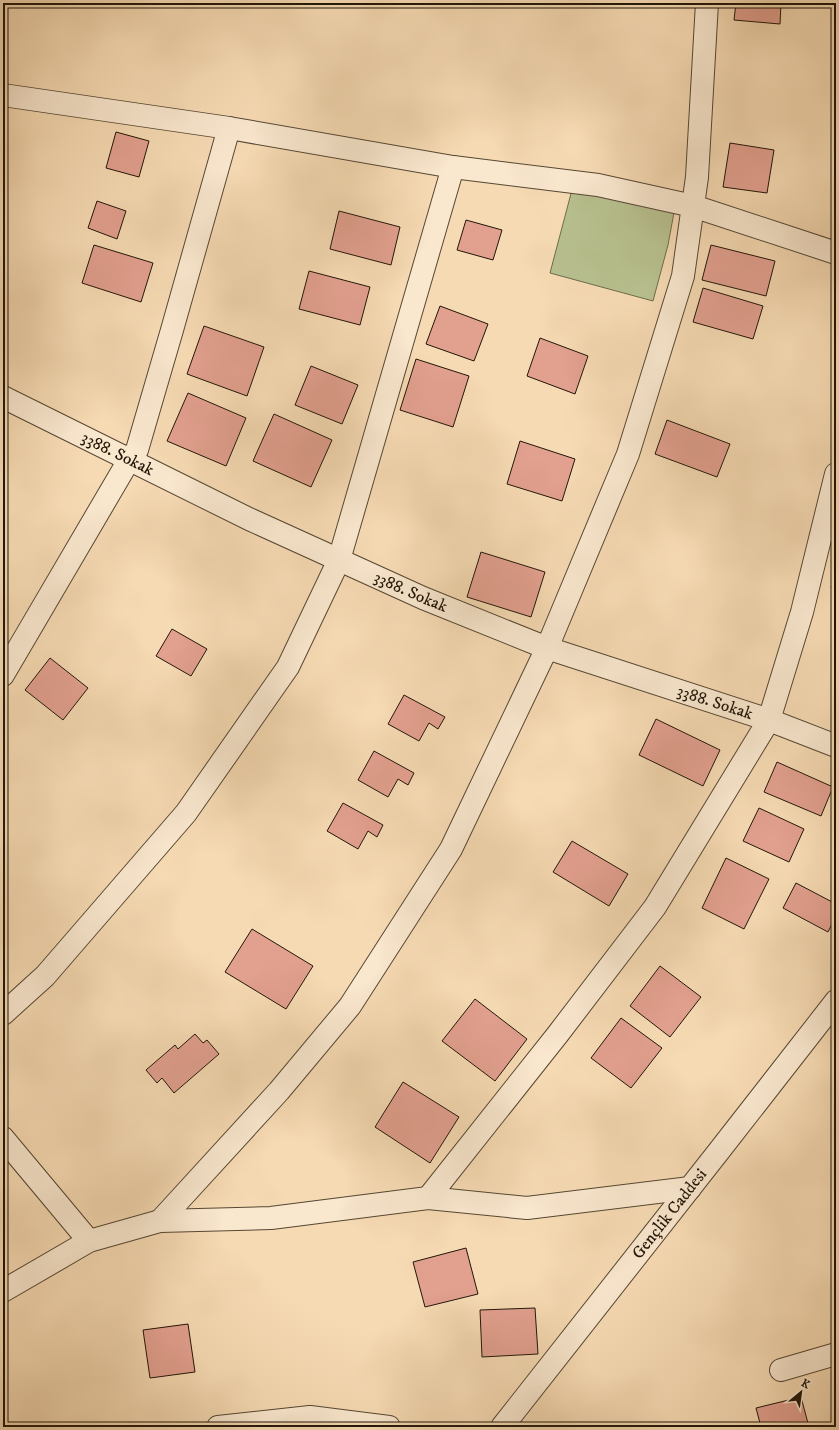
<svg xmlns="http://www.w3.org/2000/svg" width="839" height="1430" viewBox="0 0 839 1430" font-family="'IM FELL DW Pica',serif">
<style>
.green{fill:#b8c08f;stroke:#6c6b4c}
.building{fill:#e2a08f;stroke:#211608}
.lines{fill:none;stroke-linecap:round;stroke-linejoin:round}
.minor-casing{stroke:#564733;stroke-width:24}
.minor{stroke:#f9e7ce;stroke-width:22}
.labels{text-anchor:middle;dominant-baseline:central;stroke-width:4;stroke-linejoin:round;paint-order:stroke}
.street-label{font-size:17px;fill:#211608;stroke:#f9e7ce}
</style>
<rect width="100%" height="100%" fill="#f6dab3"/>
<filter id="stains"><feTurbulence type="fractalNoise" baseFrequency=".005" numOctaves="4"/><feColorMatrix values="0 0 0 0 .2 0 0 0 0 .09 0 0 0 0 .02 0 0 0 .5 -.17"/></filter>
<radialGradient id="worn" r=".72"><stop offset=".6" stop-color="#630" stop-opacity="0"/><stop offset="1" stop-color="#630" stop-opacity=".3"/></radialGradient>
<path class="green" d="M573,186L675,207L668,245L653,301L550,273Z"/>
<path class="building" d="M736,3H781L780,24L734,20Z
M116,132L149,141L139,177L106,168Z
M730,143L774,150L767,193L723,187Z
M97,201L126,211L117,239L88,228Z
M339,211L400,227L391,265L330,249Z
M466,220L502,230L493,260L457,250Z
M94,245L153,263L141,302L82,283Z
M711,245L775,261L766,296L702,280Z
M309,271L370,287L360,325L299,309Z
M703,288L763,306L753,339L693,322Z
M440,306L488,324L474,361L426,344Z
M204,326L264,347L247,396L187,374Z
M540,338L588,356L575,394L527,376Z
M416,359L469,376L453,427L400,410Z
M311,366L358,385L342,424L295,405Z
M188,393L246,418L226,466L167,441Z
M274,414L332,440L311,487L253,461Z
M667,420L730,444L717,477L655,454Z
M520,441L575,459L562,501L507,484Z
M481,552L545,572L531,617L467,597Z
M836,572V590L831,588Z
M172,629L207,649L191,676L156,656Z
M50,658L88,688L63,720L25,690Z
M404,695L445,717L438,729L429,723L419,741L388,724Z
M656,719L720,750L703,786L639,755Z
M374,751L414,773L408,785L398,779L388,797L358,780Z
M777,762L833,787L821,816L764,792Z
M343,803L383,825L377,837L368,831L358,849L327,831Z
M759,808L804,829L789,862L743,841Z
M572,841L628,874L609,906L553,872Z
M726,858L769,879L744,929L702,908Z
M796,883L836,904V916L828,932L783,908Z
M252,929L313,966L286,1009L225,972Z
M660,966L701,997L670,1037L630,1006Z
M475,999L527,1039L495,1081L442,1041Z
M621,1018L662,1048L631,1088L591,1058Z
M195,1034L203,1043L207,1040L219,1054L174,1093L162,1078L157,1083L146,1070L175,1045L178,1049Z
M403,1082L459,1117L430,1163L375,1127Z
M466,1248L478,1294L425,1307L413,1262Z
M535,1308L538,1354L482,1357L480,1310Z
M188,1324L195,1372L150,1378L143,1330Z
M801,1397L809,1427H761L756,1408Z"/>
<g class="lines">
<defs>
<g id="minor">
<path d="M3,95L229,128L453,167L598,185L693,206L836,253"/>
<path id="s1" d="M3,397L249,519L423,598L547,648L769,720L836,746"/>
<path d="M3,675L129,460L137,450L172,330L229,128"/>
<path d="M3,1014L45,976L186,813L288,667L339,560L453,167"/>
<path d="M3,1138L89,1241"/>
<path d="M428,1198L558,1034L655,907L769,720L802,612L836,474"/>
<path d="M160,1221L279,1091L350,1006L451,849L547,648L628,454L683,276L697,177L707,3"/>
<path d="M3,1291L89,1241L160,1221L271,1218L428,1198L527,1208L690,1188"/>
<path d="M781,1370L836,1354"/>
<path d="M218,1427L310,1417L389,1427"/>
<path id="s2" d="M502,1427L719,1151L836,1001"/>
</g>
</defs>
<use href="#minor" class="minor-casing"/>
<use href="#minor" class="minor"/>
</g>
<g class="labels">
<g class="street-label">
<text stroke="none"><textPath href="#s1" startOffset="128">3388. Sokak</textPath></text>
<text stroke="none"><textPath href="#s1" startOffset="452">3388. Sokak</textPath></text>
<text stroke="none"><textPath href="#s1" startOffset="776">3388. Sokak</textPath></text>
<text stroke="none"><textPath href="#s2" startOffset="271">Gençlik Caddesi</textPath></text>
</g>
</g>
<rect width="839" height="1430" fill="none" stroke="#f6dab3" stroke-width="16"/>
<rect x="4" y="4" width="831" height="1422" fill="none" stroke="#211608" stroke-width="2"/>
<rect x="8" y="8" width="823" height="1414" fill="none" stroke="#211608"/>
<g transform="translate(801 1392) rotate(29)" stroke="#f9e7ce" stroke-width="3" paint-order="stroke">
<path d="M0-3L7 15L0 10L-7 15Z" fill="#211608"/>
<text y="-6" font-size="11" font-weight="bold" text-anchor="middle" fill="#211608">K</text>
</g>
<rect width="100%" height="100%" filter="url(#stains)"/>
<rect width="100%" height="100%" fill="url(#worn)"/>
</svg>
